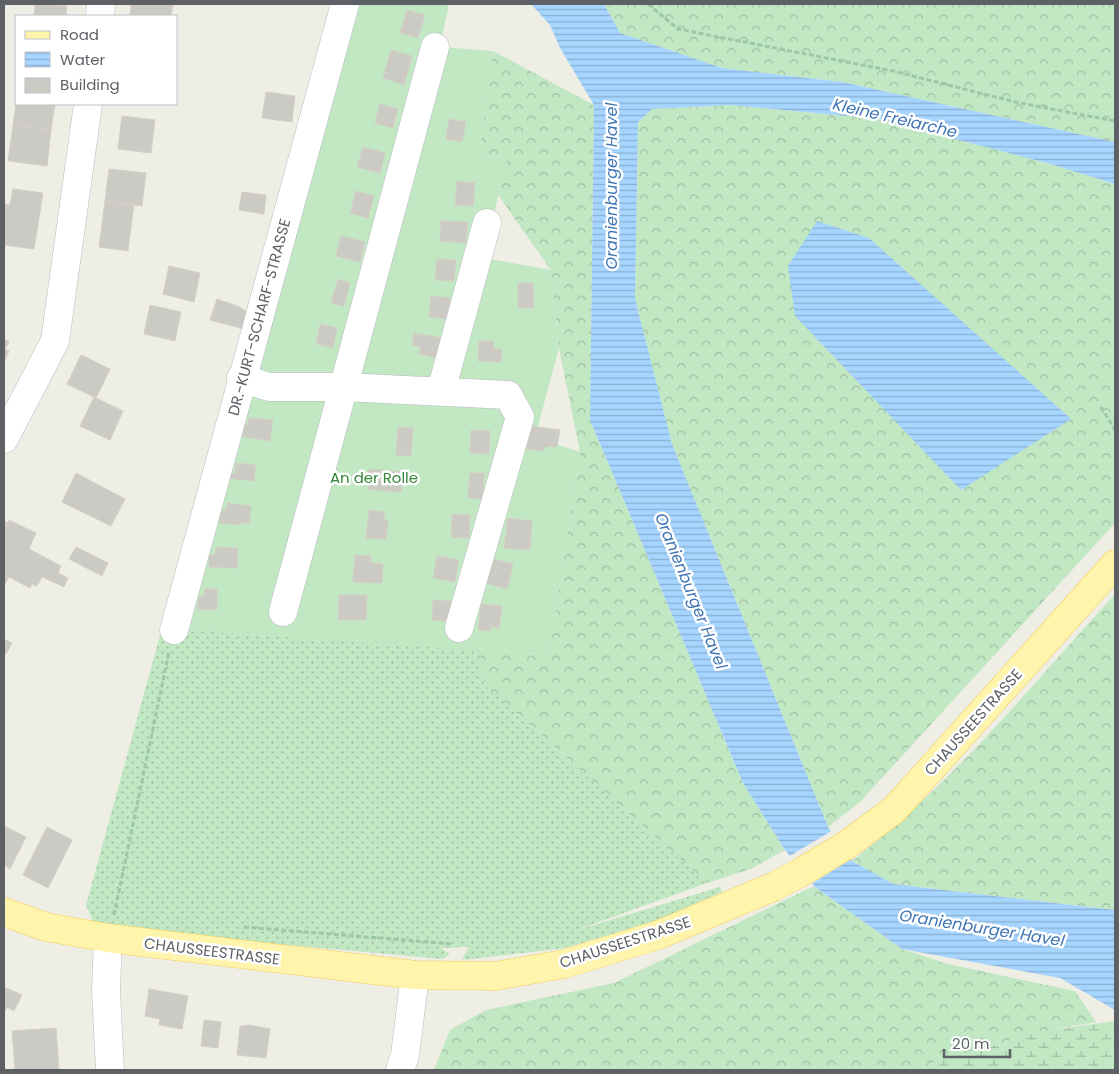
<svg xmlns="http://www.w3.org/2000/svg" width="1119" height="1074" viewBox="0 0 1119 1074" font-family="Poppins,sans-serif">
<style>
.grass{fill:url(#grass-dots)}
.forest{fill:url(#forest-crowns)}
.wetland{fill:url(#wetland-marsh)}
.garden{fill:#c1e7c3}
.water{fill:url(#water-rules)}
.pier{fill:#efeee5}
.building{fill:#cccac4;stroke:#d4d0c3}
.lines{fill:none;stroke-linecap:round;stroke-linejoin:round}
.minor-casing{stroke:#b8bbbf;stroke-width:29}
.major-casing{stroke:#f4cd5a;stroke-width:29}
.path{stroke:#9ac8a9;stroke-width:3;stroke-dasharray:5 2.5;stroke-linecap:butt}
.minor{stroke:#fff;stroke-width:28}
.major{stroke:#fff4ab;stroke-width:28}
.labels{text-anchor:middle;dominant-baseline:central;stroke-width:5;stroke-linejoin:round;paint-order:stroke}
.street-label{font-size:15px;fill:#5d6166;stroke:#fff}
.park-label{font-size:15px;fill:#34863a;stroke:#fff}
.water-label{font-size:16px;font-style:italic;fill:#4075b4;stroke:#fff}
</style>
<defs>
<pattern id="grass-dots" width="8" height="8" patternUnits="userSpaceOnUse" patternTransform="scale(1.25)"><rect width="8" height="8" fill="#c1e7c3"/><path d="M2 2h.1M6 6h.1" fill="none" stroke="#a0bfa2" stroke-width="1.8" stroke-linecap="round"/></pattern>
<pattern id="forest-crowns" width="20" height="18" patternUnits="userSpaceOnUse" patternTransform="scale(1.25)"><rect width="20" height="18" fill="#c1e7c3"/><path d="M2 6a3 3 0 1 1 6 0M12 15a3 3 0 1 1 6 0" fill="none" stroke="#a0bfa2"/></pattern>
<pattern id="wetland-marsh" width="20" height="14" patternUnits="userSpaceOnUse" patternTransform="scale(1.25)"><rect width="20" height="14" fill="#c1e7c3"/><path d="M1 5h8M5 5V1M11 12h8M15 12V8" fill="none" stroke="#a0bfa2"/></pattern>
<pattern id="water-rules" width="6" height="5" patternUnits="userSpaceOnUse" patternTransform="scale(1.25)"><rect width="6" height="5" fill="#a6d5ff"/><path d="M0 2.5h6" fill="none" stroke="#8ab0d2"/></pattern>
</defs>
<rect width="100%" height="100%" fill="#efeee5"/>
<path class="grass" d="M162,628L474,650L486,686L707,883L574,931L720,887L722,892L658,920L565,948L462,960L469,947L441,948L450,954L443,959L254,942L91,923L92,919L86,905Z"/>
<path class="forest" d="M604,4H1115V142L842,82L722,68L620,33Z
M493,51L594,105L590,420L743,783L785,850L751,869L707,883L486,686L474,650L549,656L580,452L559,348L551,270L498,195L507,157L479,155Z
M730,105L879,119L1047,163L1115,184V523L860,802L828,827L672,444L635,299L638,122L652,109Z
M1115,594V910L893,884L852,861C951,785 1031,686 1115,594Z
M812,887H815L902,949L948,964L1075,991L1096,1022L1044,1031L933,1062L928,1070H434L450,1030L486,1010L614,983Z"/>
<path class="wetland" d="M1115,1021V1070H928L933,1062L1044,1031Z"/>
<path class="garden" d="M335,4H449L440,47L493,51L479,155L507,157L484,258L551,270L559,348L535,437L580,452L549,656L162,628Z"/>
<path class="water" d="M531,4H604L620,33L722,68L842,82L1115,142V184L1047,163L879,119L730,105L652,109L638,122L635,299L672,444L828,827L852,861L893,884L1115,910V1010L1060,978L902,949L815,887L785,850L743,783L590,420L594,105L560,48L550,25Z
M817,221L869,238L1071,419L961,490L795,316L788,266Z"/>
<path class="pier" d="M833,830L853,858L810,885L788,857Z"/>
<path class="building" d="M35,4L67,6L66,16H34Z
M131,4H173L171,16H130Z
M407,10L425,15L418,38L400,33Z
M391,50L412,56L404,85L383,78Z
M266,92L295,96L292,122L262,118Z
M16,104H55L51,130L13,125Z
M380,104L398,109L393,128L375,123Z
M122,116L155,120L151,153L118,149Z
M449,119L466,122L462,142L446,139Z
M13,125L51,130L47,166L8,161Z
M363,147L385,153L380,173L357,167Z
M109,169L146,173L142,206L105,201Z
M457,181L475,183L473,206L455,205Z
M13,189L43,193L34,249L4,245V204L10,205Z
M356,191L374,196L368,218L350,213Z
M242,192L266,195L264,214L239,210Z
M105,201L134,204L128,251L99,247Z
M441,221L468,222L466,243L440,241Z
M341,236L365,242L360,262L336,256Z
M437,259L456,260L454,281L435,280Z
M169,266L200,273L194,302L163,294Z
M338,279L350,283L344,306L331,303Z
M518,283H533L534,308H518Z
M431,296L450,298L448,319L429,317Z
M217,299L240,307L249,314L244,329L210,320Z
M150,305L181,312L175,341L144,334Z
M320,324L337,328L333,348L316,344Z
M414,333L441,338L437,358L419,354L421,347L412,345Z
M4,339L9,342L5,349L9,351L4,362Z
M479,341H494L493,349H502L501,362L478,361Z
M81,355L110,369L96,398L67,384Z
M94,397L123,411L110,440L80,426Z
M249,418L273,420L270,441L240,436L242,424L248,425Z
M531,426L560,430L557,447L548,446L542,451L527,449Z
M398,427L413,428L411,456L396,455Z
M471,430L490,431L489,454L470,453Z
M236,463L256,465L254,481L228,478L229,473L235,474Z
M369,469L403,472L401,492L368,489Z
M76,473L125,499L111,526L62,502Z
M470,473H484L483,499L468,498Z
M227,503L251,506L249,523H241V525L219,523L220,510L226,511Z
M369,510L385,512L384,520H388L386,539L366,538Z
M452,514L470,515L469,538L451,537Z
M508,518L532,521L530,550L504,548Z
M9,520L36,533L29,549L61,566L58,573L68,578L64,587L42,577L37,586L32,584L30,588L9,577L4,586V521L8,523Z
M76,547L108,563L102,576L69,559Z
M216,547L238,548L237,568L209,567V555H215Z
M355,555L371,556V563L383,564L382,583L353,582Z
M437,556L459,560L455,582L433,578Z
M494,559L513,564L507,589L482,582L486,568L491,569Z
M205,589H217V610L198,609L199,596L204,597Z
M339,595H367L366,620H338Z
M433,600L451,601L450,621L432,620Z
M481,604L502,606L499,628L491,627V631L478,630Z
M4,639L12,643L6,654L4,653Z
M4,826L26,837L10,869L4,865Z
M47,827L72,840L48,888L23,875Z
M4,987L22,995L14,1011L7,1007L4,1013Z
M149,989L188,996L182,1029L159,1025L160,1019L145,1016Z
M204,1020L221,1022L218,1048L201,1046Z
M250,1025L270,1029L266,1058L237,1055L240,1026Z
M56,1028L59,1070H15L12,1031Z"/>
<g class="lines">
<defs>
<path id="minor" d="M100,16L101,4
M241,378L269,387H343L508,395L520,417L459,628
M441,391L487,223
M4,439L55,341L88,104
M283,612L435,47
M174,630L345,4
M108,938L106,991L110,1070
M400,1070L405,1055L415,975"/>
<path id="major" d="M4,912L46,927L108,938L415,975L496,976L564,964L658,935L773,887L798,874L845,846L894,810L1115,564"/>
</defs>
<use href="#minor" class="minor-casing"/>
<use href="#major" class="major-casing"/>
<path class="path" d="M648,4L678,29L893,71L1015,102L1115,121
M1101,407L1115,430
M114,915L169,652
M244,927L453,944"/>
<use href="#minor" class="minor"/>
<use href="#major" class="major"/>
</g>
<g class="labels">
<g class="street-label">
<text transform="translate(259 317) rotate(-75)">DR.-KURT-SCHARF-STRASSE</text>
<text transform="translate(973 722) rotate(-48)">CHAUSSEESTRASSE</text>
<text transform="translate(625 942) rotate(-18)">CHAUSSEESTRASSE</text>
<text transform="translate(212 951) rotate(7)">CHAUSSEESTRASSE</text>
</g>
<g class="park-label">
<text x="374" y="477">An der Rolle</text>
</g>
<g class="water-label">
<text transform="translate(895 118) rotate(13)">Kleine Freiarche</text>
<text transform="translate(611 186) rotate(-90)">Oranienburger Havel</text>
<text transform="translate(691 591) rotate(68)">Oranienburger Havel</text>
<text transform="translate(982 928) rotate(9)">Oranienburger Havel</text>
</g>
</g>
<rect width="1119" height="1074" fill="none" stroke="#5d6166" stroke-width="10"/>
<rect x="15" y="15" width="162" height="90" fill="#ffffff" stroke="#bec0c2"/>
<rect x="25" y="31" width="25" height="8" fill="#fff4ab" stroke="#bec0c2"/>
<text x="60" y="40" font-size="15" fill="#5d6166">Road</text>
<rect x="25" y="52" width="25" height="15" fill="url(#water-rules)" stroke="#bec0c2"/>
<text x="60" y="65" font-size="15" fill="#5d6166">Water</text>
<rect x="25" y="78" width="25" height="15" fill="#cccac4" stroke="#bec0c2"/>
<text x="60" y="90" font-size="15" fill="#5d6166">Building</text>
<path d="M944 1049v8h66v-8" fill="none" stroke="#5d6166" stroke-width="2.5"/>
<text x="952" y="1049" font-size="15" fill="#5d6166" stroke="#ffffff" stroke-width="4" paint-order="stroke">20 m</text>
</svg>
